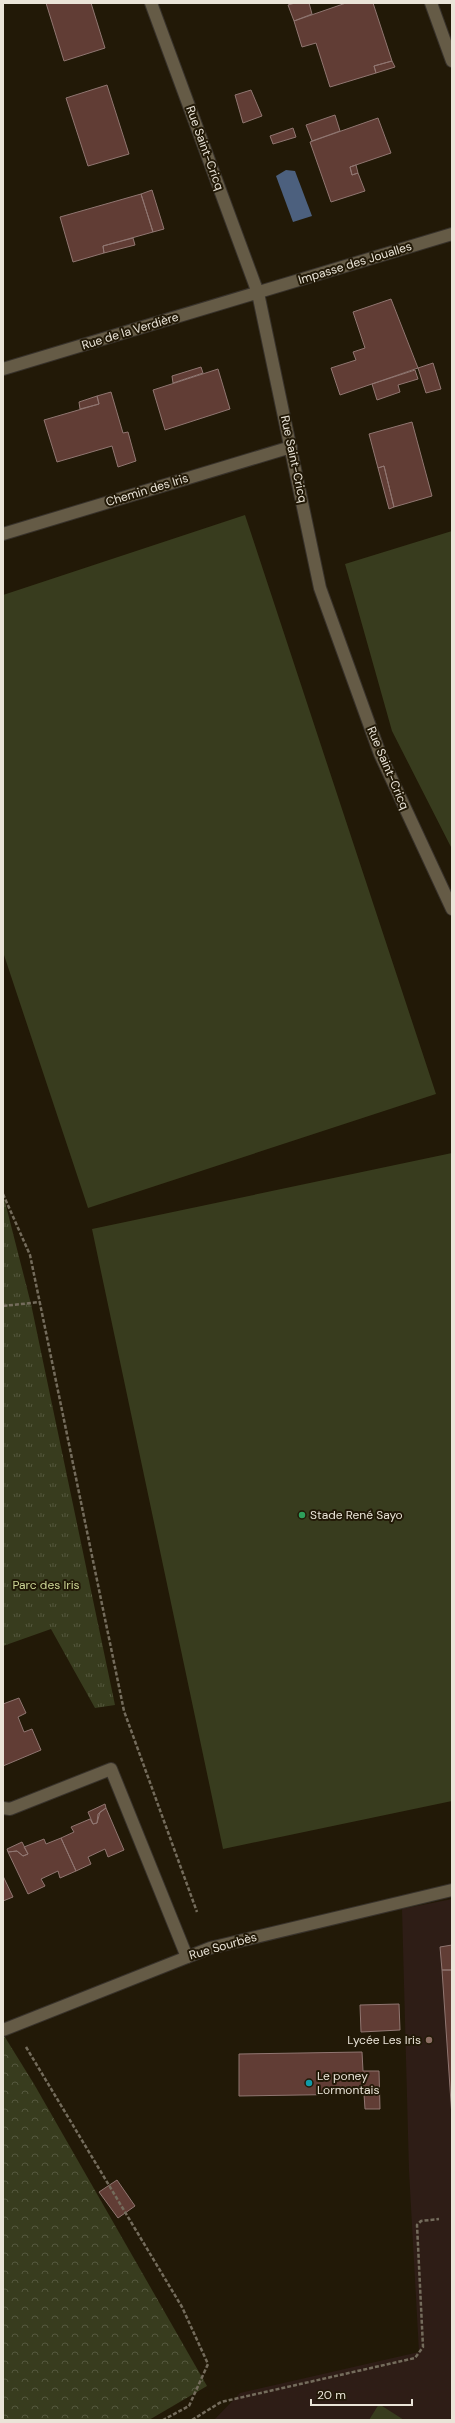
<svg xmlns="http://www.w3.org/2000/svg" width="455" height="2423" viewBox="0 0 455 2423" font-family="'DM Sans',sans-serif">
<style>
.education{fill:#2e1d16}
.grass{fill:url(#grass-tufts)}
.forest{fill:url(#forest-crowns)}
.pitch{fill:#383c1e}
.water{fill:#4c607e}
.building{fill:#613d35;stroke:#907671}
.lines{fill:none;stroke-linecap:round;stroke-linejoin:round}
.lane-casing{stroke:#38322b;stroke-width:14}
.street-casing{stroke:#38322b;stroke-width:14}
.path{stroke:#746c5c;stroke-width:2.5;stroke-dasharray:4 2;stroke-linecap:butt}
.lane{stroke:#655b46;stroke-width:12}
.street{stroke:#655b46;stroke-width:12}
.leisure-dot{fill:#2e9e5b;stroke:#221907;stroke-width:1.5}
.education-dot{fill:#8d6e63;stroke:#221907;stroke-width:1.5}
.culture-dot{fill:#0f9aa8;stroke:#221907;stroke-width:1.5}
.labels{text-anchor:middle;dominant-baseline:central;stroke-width:4;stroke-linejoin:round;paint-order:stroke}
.street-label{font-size:12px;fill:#eae4d8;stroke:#221907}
.poi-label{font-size:12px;fill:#eae4d8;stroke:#221907;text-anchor:start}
.park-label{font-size:12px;fill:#ccd595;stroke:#221907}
</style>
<defs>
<pattern id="grass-tufts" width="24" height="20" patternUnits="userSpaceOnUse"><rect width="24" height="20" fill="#383c1e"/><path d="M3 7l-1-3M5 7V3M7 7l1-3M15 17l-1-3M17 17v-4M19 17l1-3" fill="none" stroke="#55583e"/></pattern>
<pattern id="forest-crowns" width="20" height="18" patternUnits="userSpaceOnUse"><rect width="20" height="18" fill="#383c1e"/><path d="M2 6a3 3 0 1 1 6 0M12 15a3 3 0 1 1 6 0" fill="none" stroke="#55583e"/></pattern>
</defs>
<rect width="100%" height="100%" fill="#221907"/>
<path class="education" d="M452,1899V2420H214L240,2393L419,2352L409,2171L402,1909Z"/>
<path class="grass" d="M3,1194L31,1304L115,1705L95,1708L51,1629L3,1646Z"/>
<path class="forest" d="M3,2034L34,2084L207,2386L149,2420H3Z"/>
<path class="pitch" d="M245,515L436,1094L88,1208L3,952V595Z
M452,531V849L392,731L345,564Z
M452,1153V1801L223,1849L92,1229Z
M379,2404L404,2420H369Z"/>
<path class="water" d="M286,170L295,171L312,216L293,222L276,176Z"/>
<path class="building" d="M46,3H91L105,48L64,61Z
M295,3H309L312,14L294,21L288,5Z
M346,3H373L392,61L374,66L376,73L330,87L316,43L302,47L294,21Z
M392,61L395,67L376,73L374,66Z
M107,85L129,154L88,166L66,98Z
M251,90L262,116L243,123L235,95Z
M335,115L340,131L312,141L306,125Z
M378,118L391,153L350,167L352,175L358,173L365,191L331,202L310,142Z
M293,128L296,137L273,144L270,136Z
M356,165L358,173L352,175L350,167Z
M152,190L164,229L153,232L141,194Z
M141,194L153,232L103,246L104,253L73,262L60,217Z
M133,238L135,245L104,253L103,246Z
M391,299L418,368L340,395L331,368L356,360L353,352L365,348L353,312Z
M433,363L441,389L426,393L418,368Z
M201,367L203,373L173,383L172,376Z
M218,369L230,409L165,430L153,390Z
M415,370L418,379L398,385L400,392L377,400L372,384Z
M111,392L123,433L128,432L136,461L118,467L112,446L57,462L44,420L99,404L97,396Z
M97,396L99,404L80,409L79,402Z
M412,422L432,496L394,507L384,466L378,468L369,434Z
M384,466L394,507L389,509L378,468Z
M19,1698L26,1713L18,1717L24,1732L32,1729L41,1750L3,1766V1704Z
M105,1804L106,1808L100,1812L97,1823L93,1824L88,1812Z
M106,1808L124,1850L108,1857L105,1849L88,1857L91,1864L76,1871L61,1838L74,1832L71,1827L90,1819L93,1824L97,1823L98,1814Z
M61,1838L76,1871L60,1878L58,1871L41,1879L45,1886L28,1894L8,1852L17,1851L23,1856L28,1854L24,1847L44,1839L46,1844Z
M22,1842L28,1854L23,1856L17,1851L8,1852L7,1849Z
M3,1876L13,1897L3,1901Z
M452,1945V1970H442L440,1947Z
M442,1970H452V2117Z
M399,2004L400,2030L361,2032L360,2005Z
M362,2052L363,2071H379L380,2109H365L364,2094L239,2096V2054Z
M117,2180L135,2206L118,2218L99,2192Z"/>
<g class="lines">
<defs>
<path id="lane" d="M3,2030L210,1948L452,1890"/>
<path id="street" d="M151,3L258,293L320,588L380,754L452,909
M431,3L452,61
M3,369L452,234
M3,534L291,447
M3,1808L10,1809L111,1769L187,1957"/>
</defs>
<use href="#lane" class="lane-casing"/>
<use href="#street" class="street-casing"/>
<path class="path" d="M3,1194L30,1255L124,1711L197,1912
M3,1306L40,1302
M26,2047L182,2307L208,2364L189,2406L163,2420
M192,2420L221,2402L415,2358L423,2347L417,2225L421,2221L439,2219"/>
<use href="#lane" class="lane"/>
<use href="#street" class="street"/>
</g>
<circle class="leisure-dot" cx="302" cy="1515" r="4"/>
<circle class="education-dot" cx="429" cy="2040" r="4"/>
<circle class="culture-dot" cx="309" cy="2083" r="4"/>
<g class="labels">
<g class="street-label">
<text transform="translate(205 148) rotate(70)">Rue Saint-Cricq</text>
<text transform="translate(355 263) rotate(-17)">Impasse des Joualles</text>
<text transform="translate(130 331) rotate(-17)">Rue de la Verdière</text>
<text transform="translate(294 459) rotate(78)">Rue Saint-Cricq</text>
<text transform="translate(147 490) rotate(-17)">Chemin des Iris</text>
<text transform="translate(388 768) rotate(67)">Rue Saint-Cricq</text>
<text transform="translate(223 1946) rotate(-16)">Rue Sourbès</text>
</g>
<g class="poi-label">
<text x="310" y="1515">Stade René Sayo</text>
<text x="421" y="2040" text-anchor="end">Lycée Les Iris</text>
<text x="317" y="2076">Le poney<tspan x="317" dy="14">Lormontais</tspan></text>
</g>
<g class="park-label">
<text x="46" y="1585">Parc des Iris</text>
</g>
</g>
<rect width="455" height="2423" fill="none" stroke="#eae4d8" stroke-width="8"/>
<path d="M311 2399v6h101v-6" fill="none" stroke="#eae4d8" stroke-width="2"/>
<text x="317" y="2399" font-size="12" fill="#eae4d8" stroke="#221907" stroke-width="3" paint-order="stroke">20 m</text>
</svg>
